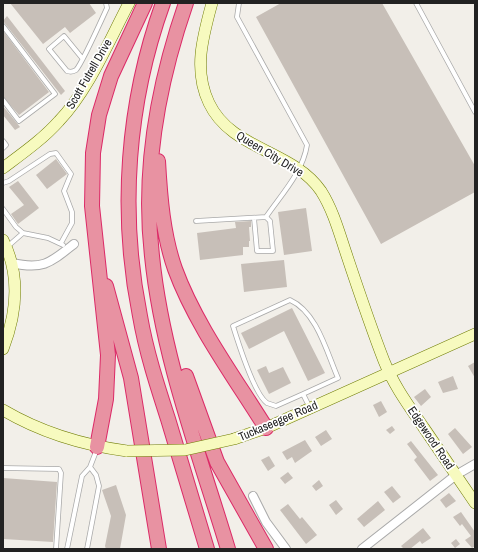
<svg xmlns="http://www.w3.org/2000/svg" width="478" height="552" viewBox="0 0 478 552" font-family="'Archivo Narrow',sans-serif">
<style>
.building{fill:#c7bfb8}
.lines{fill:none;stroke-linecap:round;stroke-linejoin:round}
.lane-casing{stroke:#a9a9a9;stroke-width:5.5}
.street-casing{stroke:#a9a9a9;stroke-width:10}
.secondary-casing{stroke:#707d05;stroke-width:12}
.highway-casing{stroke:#dc2a67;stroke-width:16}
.lane{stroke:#fff;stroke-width:4}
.street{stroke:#fff;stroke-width:8}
.secondary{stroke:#f7fabf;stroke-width:11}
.highway{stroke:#e892a2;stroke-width:14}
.secondary-bridge-casing{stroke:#707d05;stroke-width:12;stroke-linecap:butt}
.secondary-bridge{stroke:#f7fabf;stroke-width:11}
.labels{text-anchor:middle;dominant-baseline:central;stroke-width:3.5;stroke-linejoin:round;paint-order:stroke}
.street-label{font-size:12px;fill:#222;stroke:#fff}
</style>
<rect width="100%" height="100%" fill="#f2efe9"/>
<path class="building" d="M10,3H89L96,13L70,33L65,27L43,44Z
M281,3H382L475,166V192L381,244L256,17Z
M7,16L65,91L61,95L3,21Z
M4,32L49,92L19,115L3,97Z
M3,106L20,127L15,130L3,115Z
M56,159L67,174L47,189L36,175Z
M18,181L39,208L18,224L11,214L24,205L9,187Z
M306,208L312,251L284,255L278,212Z
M251,221V227H249L250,241H249V247H243V255L200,260L197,233L236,228L235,222Z
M284,260L287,287L244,292L241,264Z
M292,308L325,373L308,381L284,331L249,349L241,333Z
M475,362V378L468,366Z
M266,366L269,373L283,367L291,383L269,394L257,370Z
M453,376L458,389L443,393L438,382Z
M425,389L431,397L421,406L414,397Z
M381,401L387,412L379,417L373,405Z
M392,426L395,430L390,434L386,430Z
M455,428L472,447L463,454L448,434Z
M326,430L332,439L321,446L315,437Z
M305,440L312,451L295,463L292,457L287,460L282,452Z
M411,441L438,475L430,481L414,460L417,457L407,444Z
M269,456L275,466L268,471L261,460Z
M288,472L293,478L285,484L280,478Z
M3,478L57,482L53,542L3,539Z
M319,480L323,486L316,491L312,486Z
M116,485L126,515L120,549H106L105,546L111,516L102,490Z
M392,486L401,497L393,503L384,492Z
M449,493L456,501L446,508L440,500Z
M336,500L343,509L336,515L329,505Z
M378,501L385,510L364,527L357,519Z
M288,504L300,519L302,517L317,535L306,544L280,510Z
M461,512L475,532V546L472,548L465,540L471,536L462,524L460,526L453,517Z
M423,528L431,538L422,544L420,541L410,549H404L401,546Z
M456,539L460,544L455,548L451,543Z"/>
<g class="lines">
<defs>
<path id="lane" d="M416,3L475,112
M3,26L55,94L19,121L3,100
M82,58L64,36L49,49L67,71C70,72 73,72 76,70C81,65 102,19 107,8L106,3
M3,141L6,145L3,148
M3,183L9,181L50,154L56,153L71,174L64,191L72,212V223L61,243
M3,209L16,227L23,233L48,238L63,245
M254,218L257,251H273L270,221L266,217
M196,221L266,217C281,195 303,172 307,145L237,17L239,3
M7,247L23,233
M303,394L276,406C273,405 270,404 267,403C254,394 238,342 233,326L290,300C317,312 327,353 338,378L303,394L310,408
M3,468L59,469L61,473L56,549
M67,549L82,476L90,467
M87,549L99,486L96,475L90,467L97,449"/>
<path id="street" d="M12,263C43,270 50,263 74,244
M253,496L266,522L286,549
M362,549L456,475L475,464"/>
<path id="secondary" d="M212,3C203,36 193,70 209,103C231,150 293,150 321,191C333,210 339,232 346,253C358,289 370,325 384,361C394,386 409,406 424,428C441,453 458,478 475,503
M3,168C23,153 43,139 59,121C88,91 109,41 129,3
M3,240C21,276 17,313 3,349
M3,410C42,433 82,445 127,451
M234,439L266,428L475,334"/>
<path id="highway" d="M163,3C127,103 119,212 140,316C146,351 157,385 168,419C181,462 194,505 207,549
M186,3C158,84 142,170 152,256C162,356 199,453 228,549
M158,161C160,197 163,235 175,269C195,324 235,378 266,428
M106,286L131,378L159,549
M186,376L217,462L266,549
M97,447L106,399L108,355L92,206L93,153L99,115L111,76L145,3"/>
</defs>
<use href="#lane" class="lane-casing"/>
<use href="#street" class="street-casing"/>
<use href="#secondary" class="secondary-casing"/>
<use href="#highway" class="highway-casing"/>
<use href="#lane" class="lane"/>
<use href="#street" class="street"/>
<use href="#secondary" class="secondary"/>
<use href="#highway" class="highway"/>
<defs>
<path id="secondary-bridge" d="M127,451L185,450L234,439"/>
</defs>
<use href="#secondary-bridge" class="secondary-bridge-casing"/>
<use href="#secondary-bridge" class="secondary-bridge"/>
</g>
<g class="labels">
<g class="street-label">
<text transform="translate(89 74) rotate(-60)">Scott Futrell Drive</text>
<text transform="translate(270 154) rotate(31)">Queen City Drive</text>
<text transform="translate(278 421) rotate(-23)">Tuckaseegee Road</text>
<text transform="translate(431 438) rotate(56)">Edgewood Road</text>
</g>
</g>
<rect width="478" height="552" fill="none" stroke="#222222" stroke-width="8"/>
</svg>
